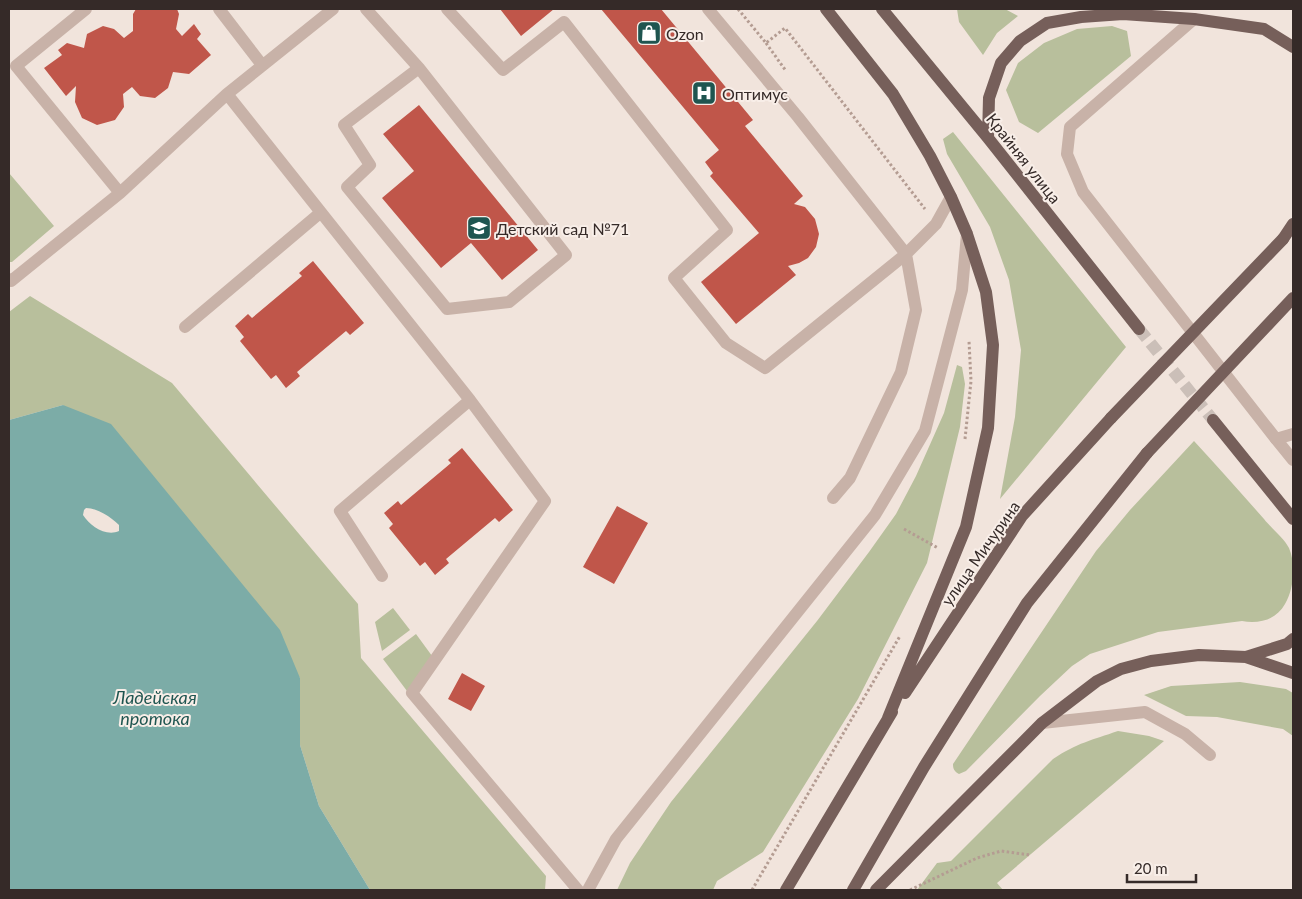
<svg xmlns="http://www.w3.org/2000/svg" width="1302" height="899" viewBox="0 0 1302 899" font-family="Lato,sans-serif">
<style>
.green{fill:#b8bf9c}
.water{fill:#7caca7;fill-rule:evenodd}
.building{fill:#c0564a}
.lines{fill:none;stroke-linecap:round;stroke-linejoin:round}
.primary-tunnel{stroke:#cbbfb8;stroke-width:12;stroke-dasharray:12 6;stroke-linecap:butt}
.path{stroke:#b49c92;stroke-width:3;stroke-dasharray:2.5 2.5;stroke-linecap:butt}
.service{stroke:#c8b2a8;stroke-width:12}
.minor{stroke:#c8b2a8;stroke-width:12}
.primary{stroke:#765f5a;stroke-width:12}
.primary-bridge{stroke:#765f5a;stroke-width:12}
.labels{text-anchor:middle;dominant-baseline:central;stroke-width:4;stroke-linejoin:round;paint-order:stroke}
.poi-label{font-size:16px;fill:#352a28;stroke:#f8eee8;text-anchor:start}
.street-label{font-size:16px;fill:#352a28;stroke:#f8eee8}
.water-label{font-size:18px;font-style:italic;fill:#1f5550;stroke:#f8eee8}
</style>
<rect width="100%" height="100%" fill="#f1e4dc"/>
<path class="green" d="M957,9H1005L1018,16L997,33L983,55L959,22Z
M1112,26L1127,31L1131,56L1038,133L1019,122L1006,90L1018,63L1044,43L1077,29Z
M953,132L1126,347L1000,499L1015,417L1021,350L1009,280L990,227L947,154L943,139Z
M9,173L54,226L12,262H9Z
M30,296L172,383L358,604L361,658L546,876L545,890H370L319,806L300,745V678L63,405L9,420V312Z
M957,365L962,367L965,384L960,427L927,563L858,699L763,852L717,881L713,890H617L630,863L671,802L817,621L869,552L896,514L916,476L944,413Z
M1194,441C1218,467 1241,493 1264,519C1271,528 1284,538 1289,548C1296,564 1294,589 1285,604C1276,620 1259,624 1242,621L1158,632L1090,654L1072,666L1040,696L966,771L959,774C954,771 953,769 953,764L1096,551L1130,510Z
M393,608L410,630L382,651L375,622Z
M416,634L435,660L410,695L383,659Z
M1240,682L1286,689L1293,693V736L1283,729L1217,717L1186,716L1144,695L1171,686Z
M1118,731L1149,736L1164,741L997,883L1003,890H917L937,863L951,861L1053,759C1077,743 1092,740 1118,731Z"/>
<path class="water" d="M63,405L111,424L280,630L300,678V745L319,806L370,890H9V420ZM86,508C97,508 111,517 119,525V531C106,537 90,526 83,515L84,510Z"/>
<path class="building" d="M136,9H177L179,14L176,29L182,36L194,24L201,34L197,39L211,55L189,74L173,72L168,88L155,98L140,96L132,87L123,94L124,107L115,120L97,125L82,118L75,102L76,86L66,96L44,68L62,55L58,50L67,43L84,48L87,34L103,26L114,29L124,38L133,31V14Z
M500,9H554L521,36Z
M601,9H661L753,120L745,126L803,196L794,204L805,207L815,219L819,234L816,247L808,258L799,263L788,266L796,275L736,324L701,282L759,233L710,176L713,173L705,162L719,150Z
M419,105L538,250L502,280L471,243L441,268L382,198L414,171L383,134Z
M313,261L364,323L350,335L346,331L297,372L300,376L286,388L276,375L271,379L240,341L244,337L235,326L248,314L252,318L302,276L299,273Z
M462,448L513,510L499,522L495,518L446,559L449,563L435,575L425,562L420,566L389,528L393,524L384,513L398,501L401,505L451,463L448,460Z
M617,506L648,523L614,584L583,567Z
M462,673L485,686L471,711L448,699Z"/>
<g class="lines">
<path class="primary-tunnel" d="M1139,329L1213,420"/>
<path class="path" d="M738,9L766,43L785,28L925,209
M766,43L786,71
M965,439L971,381L969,341
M904,529L938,548
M752,890L900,636
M910,890L977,858L1001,851L1030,855"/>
<path class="service" d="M86,9L16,66L120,193
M219,9L262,65
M366,9L419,68L566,255L509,302L447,309L347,187L370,165L344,125L419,68
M447,9L503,70L564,22L727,230L674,278L726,343L765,368L906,254L936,224L951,197
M708,9L798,117L906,254L916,310L901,372L850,478L833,498
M227,94L470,400L545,501L412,693L578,890
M9,279L11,281L120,193L227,94L333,9
M185,327L320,213
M1276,439L1293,460
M382,576L340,511L470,400
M1042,723L1145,712L1185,734L1210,755
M588,890L616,839L875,515L925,431L962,290L967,234"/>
<path class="minor" d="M1194,19L1070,127L1067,154L1083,192L1276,439L1293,434"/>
<path class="primary" d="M826,9L893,94L930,156L951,197L967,234L986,292L993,345L988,428L966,527L888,718
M882,9L988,138L1139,329
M988,138L989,98L1001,63L1020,41L1047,23L1081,17L1123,14L1194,19L1264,29L1293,47
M1283,239L1293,224
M1213,420L1293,519
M1246,657L1293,673
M905,693L1022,516L1111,418
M786,890L892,712
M853,890L924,767L1027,603L1147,453
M876,890L1042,723L1097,681L1121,669L1151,661L1199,655L1246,657L1287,644L1293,639"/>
<path class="primary-bridge" d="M1111,418L1283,239
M1147,453L1293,298"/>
</g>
<defs>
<symbol id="shop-square" viewBox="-11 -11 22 22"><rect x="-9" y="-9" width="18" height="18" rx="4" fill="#1f5550" stroke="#f8eee8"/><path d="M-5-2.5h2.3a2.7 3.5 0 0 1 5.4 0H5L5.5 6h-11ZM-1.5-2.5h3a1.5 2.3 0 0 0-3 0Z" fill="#fff"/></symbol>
<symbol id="hospital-square" viewBox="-11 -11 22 22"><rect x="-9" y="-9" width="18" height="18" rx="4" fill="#1f5550" stroke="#f8eee8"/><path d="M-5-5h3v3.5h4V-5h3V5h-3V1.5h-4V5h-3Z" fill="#fff"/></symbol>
<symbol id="school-square" viewBox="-11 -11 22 22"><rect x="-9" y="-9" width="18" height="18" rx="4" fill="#1f5550" stroke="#f8eee8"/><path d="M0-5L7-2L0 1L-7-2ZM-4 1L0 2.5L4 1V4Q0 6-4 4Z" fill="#fff"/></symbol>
</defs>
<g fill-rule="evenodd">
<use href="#shop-square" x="635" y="19" width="28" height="28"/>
<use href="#hospital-square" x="690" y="79" width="28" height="28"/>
<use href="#school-square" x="465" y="214" width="28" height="28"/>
</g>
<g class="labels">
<g class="poi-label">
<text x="666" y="33">Ozon</text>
<text x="722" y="93">Оптимус</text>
<text x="496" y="228">Детский сад №71</text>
</g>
<g class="street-label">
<text transform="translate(1024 158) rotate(52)">Крайняя улица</text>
<text transform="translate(980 553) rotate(-55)">улица Мичурина</text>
</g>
<g class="water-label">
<text x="155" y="697">Ладейская<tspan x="155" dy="21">протока</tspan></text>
</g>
</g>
<rect width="1302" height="899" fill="none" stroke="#352a28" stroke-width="20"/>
<path d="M1127 874v8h69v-8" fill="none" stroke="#352a28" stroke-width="2.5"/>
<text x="1134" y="874" font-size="15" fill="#352a28" stroke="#f8eee8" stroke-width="4" paint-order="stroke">20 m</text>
</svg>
